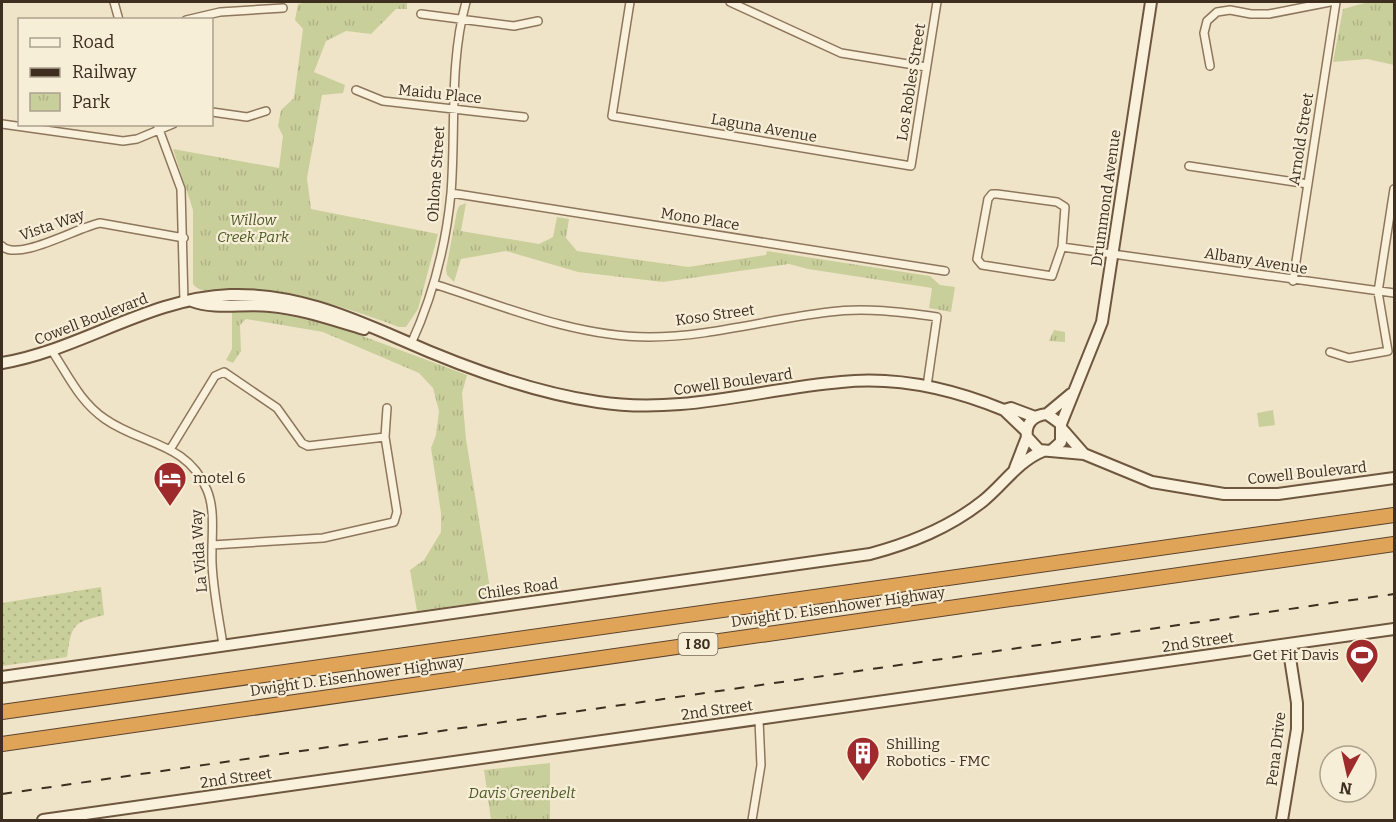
<svg xmlns="http://www.w3.org/2000/svg" width="1396" height="822" viewBox="0 0 1396 822" font-family="Bitter,serif">
<style>
.grass{fill:url(#grass-dots)}
.park{fill:url(#park-tufts)}
.garden{fill:#c9cf9b}
.lines{fill:none;stroke-linecap:round;stroke-linejoin:round}
.street-casing{stroke:#8d765c;stroke-width:10}
.secondary-casing{stroke:#6f573f;stroke-width:14}
.highway-casing{stroke:#5b4430;stroke-width:16}
.street{stroke:#faf1dc;stroke-width:7}
.secondary{stroke:#faf1dc;stroke-width:10}
.highway{stroke:#e0a458;stroke-width:14}
.rail{stroke:#3d2e20;stroke-width:2;stroke-dasharray:10 10;stroke-linecap:butt}
.labels{text-anchor:middle;dominant-baseline:central;stroke-width:4.5;stroke-linejoin:round;paint-order:stroke}
.shield{fill:#f7eed8;stroke:#756857;stroke-width:1.5}
.shield-label{font-size:14px;font-weight:bold;fill:#3d2e20}
.street-label{font-size:15px;fill:#3d2e20;stroke:#f7eed8}
.park-label{font-size:15px;font-style:italic;fill:#4d5a26;stroke:#f7eed8}
.poi-label{font-size:15px;fill:#3d2e20;stroke:#f7eed8;text-anchor:start}
</style>
<defs>
<pattern id="grass-dots" width="8" height="8" patternUnits="userSpaceOnUse" patternTransform="scale(1.5)"><rect width="8" height="8" fill="#c9cf9b"/><path d="M2 2h.1M6 6h.1" fill="none" stroke="#aeb285" stroke-width="1.8" stroke-linecap="round"/></pattern>
<pattern id="park-tufts" width="24" height="20" patternUnits="userSpaceOnUse" patternTransform="scale(1.5)"><rect width="24" height="20" fill="#c9cf9b"/><path d="M3 7l-1-3M5 7V3M7 7l1-3M15 17l-1-3M17 17v-4M19 17l1-3" fill="none" stroke="#aeb285"/></pattern>
</defs>
<rect width="100%" height="100%" fill="#f0e4c8"/>
<path class="grass" d="M101,587L104,615C72,623 72,624 67,657L2,666V603Z"/>
<path class="park" d="M308,2H407V9H396L371,34L346,31L326,41L314,72L345,85L343,93L322,95L307,178L311,209L438,234L418,309L406,327H399C351,309 302,293 251,290C235,290 203,298 193,284V210L173,149L279,168L283,136L278,126L281,110L294,98L303,29L295,20L298,4Z
M1368,2H1394V65L1367,59L1333,62L1343,9Z
M466,203L461,231L539,244L553,237L557,217L569,219L566,238L577,251L688,267L766,255L767,251L930,276L940,285L955,287L951,312L929,308L932,288L808,269L789,264L663,282L578,272L506,251L461,259L454,282L447,275L446,269L457,211L459,206Z
M247,309L325,322L467,375L462,393L466,439L492,601L417,611L410,570L424,560L441,532V513L431,448L436,435L439,411L433,388L419,373L323,332L246,319L240,325L241,351L233,363L226,360L232,349V310Z
M1054,330L1065,332V342L1049,341Z
M550,763V820H491L484,770Z"/>
<path class="garden" d="M290 246a13 13 0 1 1 26 0a13 13 0 1 1-26 0Z
M1273,410L1275,425L1259,427L1257,413Z"/>
<g class="lines">
<defs>
<path id="street" d="M114,2L119,20
M630,2L612,116L911,166L937,2
M730,2L841,53L926,67
M421,14L514,26L538,21
M186,20L220,12L283,8
M1210,66L1204,33L1207,21L1217,12L1230,10L1251,14H1269L1330,2
M356,90L383,101L524,117
M212,112L247,117L266,111
M2,124L123,141L137,139L173,124
M157,124L181,189L184,302
M1189,166L1308,184
M451,193L945,271
M2,246C18,262 78,227 100,223L184,238
M1062,247L1052,276L982,265L977,259L988,199L992,194H997L1057,202L1065,207L1062,247L1394,293
M1293,281L1336,2
M434,284C503,306 575,337 649,337C709,337 769,319 829,312C864,307 902,312 937,317L927,386
M411,344C433,296 446,245 451,193C456,130 449,63 466,2
M52,351C68,375 80,402 105,419C142,445 187,442 207,490C216,511 211,540 212,563C213,590 219,618 223,645
M1330,352L1349,358L1388,351L1378,292L1394,189
M171,448L215,376L224,372L277,408L302,443L308,446L385,437
M212,545L323,538L394,522L397,512L385,437L387,408
M752,820L761,765L759,720"/>
<path id="secondary" d="M192,301C215,310 245,303 270,306C303,309 333,320 364,329
M2,363C80,350 149,298 230,295C292,293 345,315 400,339C463,367 530,392 598,402C681,415 760,389 841,382C897,376 953,389 1004,410L1011,408L1035,417
M1004,410L1026,431
M1047,414L1071,394
M1061,424L1102,322L1151,2
M1063,430L1084,454
M1052,450L1061,442V424L1047,414C1033,415 1025,424 1027,437L1039,450L1084,454L1152,482L1224,494H1278L1394,478
M1015,468L1027,437
M2,677L870,554C911,543 949,528 983,501C1003,485 1018,461 1043,451
M43,820L1394,629
M1282,820L1297,729V703L1288,645"/>
<path id="highway" d="M2,712L1394,515
M2,744L1394,544"/>
</defs>
<use href="#street" class="street-casing"/>
<use href="#secondary" class="secondary-casing"/>
<use href="#highway" class="highway-casing"/>
<use href="#street" class="street"/>
<use href="#secondary" class="secondary"/>
<use href="#highway" class="highway"/>
<path class="rail" d="M2,794L1394,594"/>
</g>
<defs>
<symbol id="hotel-pin" viewBox="-11 -11 22 30"><path d="M0 17L-7.5 6A9.5 9.5 0 1 1 7.5 6Z" fill="#9e2a2b" stroke="#f7eed8"/><path d="M-6-4.5h1.5V1H6V5H4.5V3h-9V5H-6ZM-4 0a1.8 1.8 0 1 1 3.6 0ZM.5 0V-2.5h3Q6-2.5 6 0Z" fill="#fff"/></symbol>
<symbol id="stadium-pin" viewBox="-11 -11 22 30"><path d="M0 17L-7.5 6A9.5 9.5 0 1 1 7.5 6Z" fill="#9e2a2b" stroke="#f7eed8"/><path d="M0-5a6.5 5 0 1 0 0 10a6.5 5 0 1 0 0-10ZM-3.5-1.8h7v3.6h-7Z" fill="#fff"/></symbol>
<symbol id="building-pin" viewBox="-11 -11 22 30"><path d="M0 17L-7.5 6A9.5 9.5 0 1 1 7.5 6Z" fill="#9e2a2b" stroke="#f7eed8"/><path d="M-4-6H4V6H1V3H-1V6H-4ZM-2.5-4.3h1.7v1.8h-1.7ZM.8-4.3h1.7v1.8H.8ZM-2.5-1h1.7V.8h-1.7ZM.8-1h1.7V.8H.8Z" fill="#fff"/></symbol>
</defs>
<g fill-rule="evenodd">
<use href="#hotel-pin" x="151" y="459" width="38" height="52"/>
<use href="#stadium-pin" x="1343" y="636" width="38" height="52"/>
<use href="#building-pin" x="844" y="734" width="38" height="52"/>
</g>
<g class="labels">
<rect class="shield" x="678.5" y="633" width="39" height="22" rx="4.5"/>
<g class="shield-label">
<text x="698" y="644">I 80</text>
</g>
<g class="street-label">
<text transform="translate(911 82) rotate(-81)">Los Robles Street</text>
<text transform="translate(440 94) rotate(6)">Maidu Place</text>
<text transform="translate(764 128) rotate(10)">Laguna Avenue</text>
<text transform="translate(1301 139) rotate(-81)">Arnold Street</text>
<text transform="translate(436 174) rotate(-86)">Ohlone Street</text>
<text transform="translate(1106 198) rotate(-82)">Drummond Avenue</text>
<text transform="translate(700 219) rotate(9)">Mono Place</text>
<text transform="translate(52 225) rotate(-19)">Vista Way</text>
<text transform="translate(1256 261) rotate(9)">Albany Avenue</text>
<text transform="translate(715 315) rotate(-8)">Koso Street</text>
<text transform="translate(91 319) rotate(-21)">Cowell Boulevard</text>
<text transform="translate(733 382) rotate(-8)">Cowell Boulevard</text>
<text transform="translate(1307 473) rotate(-6)">Cowell Boulevard</text>
<text transform="translate(199 551) rotate(-94)">La Vida Way</text>
<text transform="translate(518 589) rotate(-8)">Chiles Road</text>
<text transform="translate(838 607) rotate(-8)">Dwight D. Eisenhower Highway</text>
<text transform="translate(1198 642) rotate(-8)">2nd Street</text>
<text transform="translate(357 676) rotate(-8)">Dwight D. Eisenhower Highway</text>
<text transform="translate(717 710) rotate(-8)">2nd Street</text>
<text transform="translate(1276 749) rotate(-83)">Pena Drive</text>
<text transform="translate(236 778) rotate(-8)">2nd Street</text>
</g>
<g class="park-label">
<text x="253" y="220">Willow<tspan x="253" dy="17">Creek Park</tspan></text>
<text x="522" y="793">Davis Greenbelt</text>
</g>
<g class="poi-label">
<text x="193" y="478">motel 6</text>
<text x="1339" y="655" text-anchor="end">Get Fit Davis</text>
<text x="886" y="744">Shilling<tspan x="886" dy="17">Robotics - FMC</tspan></text>
</g>
</g>
<rect width="1396" height="822" fill="none" stroke="#3d2e20" stroke-width="6"/>
<rect x="18" y="18" width="195" height="108" fill="#f7eed8" stroke="#ada18e" stroke-width="1.5"/>
<rect x="30" y="38" width="30" height="9" fill="#faf1dc" stroke="#ada18e" stroke-width="1.5"/>
<text x="72" y="48" font-size="18" fill="#3d2e20">Road</text>
<rect x="30" y="68" width="30" height="9" fill="#3d2e20" stroke="#ada18e" stroke-width="1.5"/>
<text x="72" y="78" font-size="18" fill="#3d2e20">Railway</text>
<rect x="30" y="93" width="30" height="18" fill="url(#park-tufts)" stroke="#ada18e" stroke-width="1.5"/>
<text x="72" y="108" font-size="18" fill="#3d2e20">Park</text>
<g transform="translate(1348 774) rotate(188)"><circle r="28" fill="#f7eed8" stroke="#ada18e" stroke-width="1.5"/>
<path d="M0-4.5L10 22L0 15L-10 22Z" fill="#9e2a2b"/>
<text y="-9" font-size="16" font-weight="bold" text-anchor="middle" fill="#3d2e20">N</text>
</g>
</svg>
